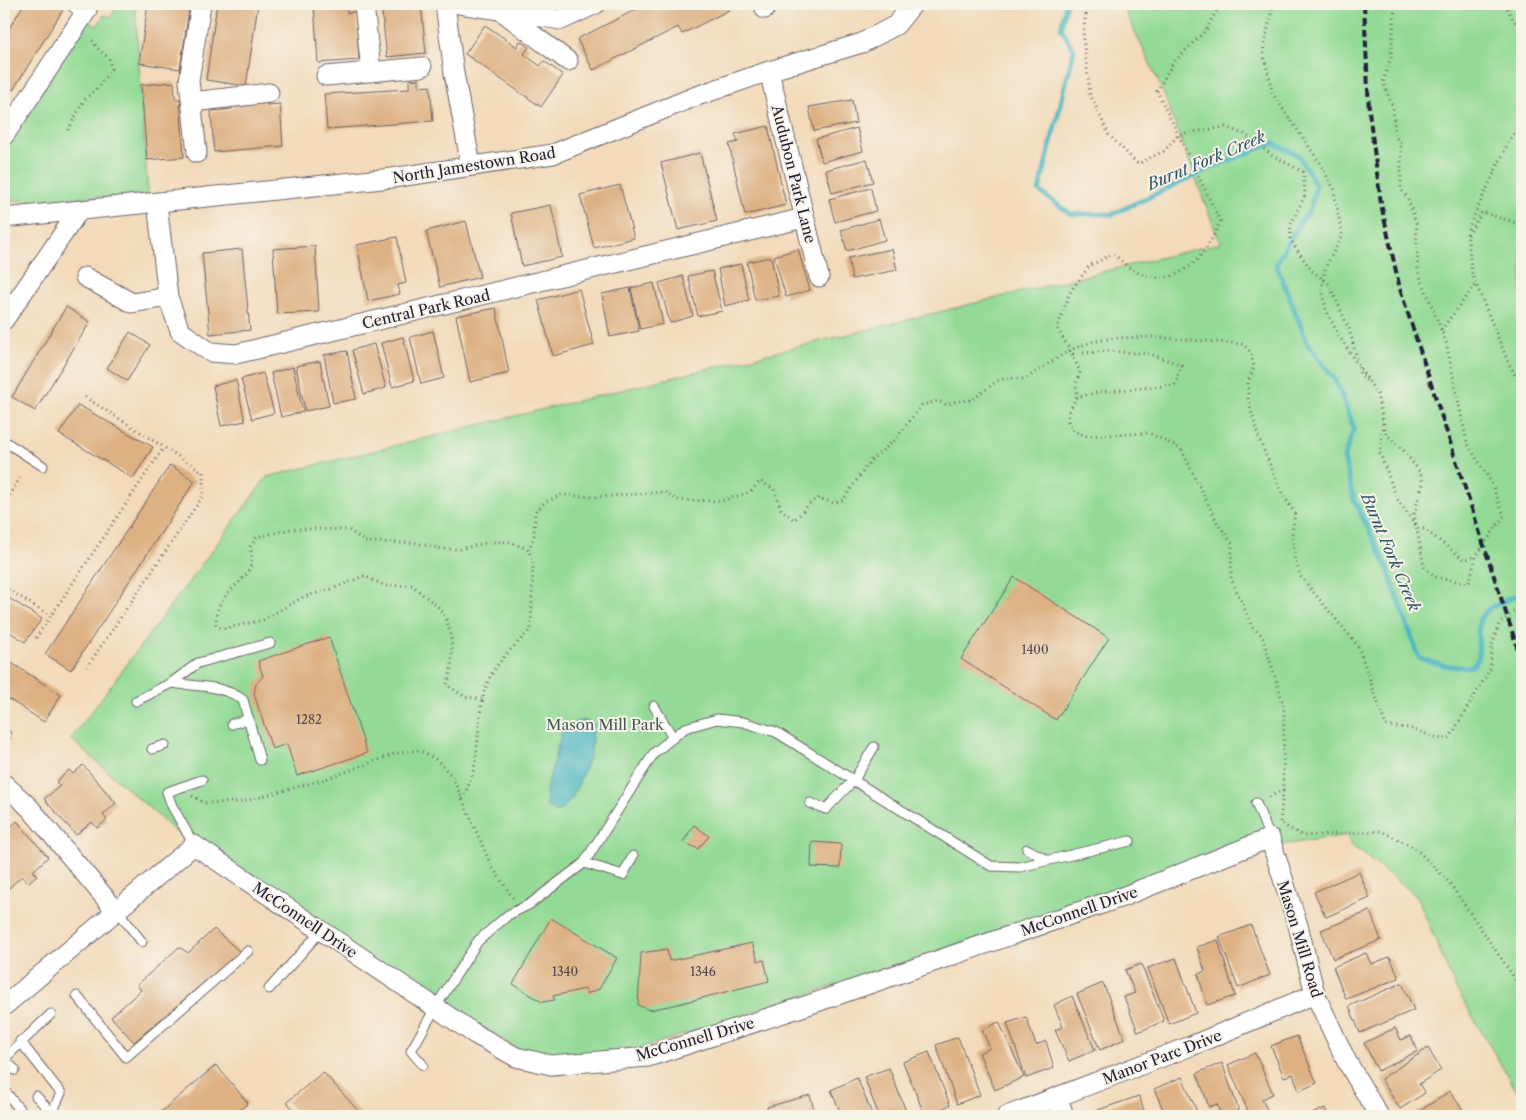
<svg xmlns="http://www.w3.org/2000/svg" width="1526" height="1120" viewBox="0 0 1526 1120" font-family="'Libre Caslon Text',serif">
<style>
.green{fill:#92da95;stroke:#5a7e68}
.water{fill:#47b5c1;stroke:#346c7e}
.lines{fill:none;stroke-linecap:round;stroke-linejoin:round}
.stream{stroke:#47b5c1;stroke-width:5}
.building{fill:#ddb182}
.lane-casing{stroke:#6b6267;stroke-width:11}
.street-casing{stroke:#6b6267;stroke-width:21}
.path{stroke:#6b6267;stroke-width:3;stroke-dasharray:1 4;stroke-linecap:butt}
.lane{stroke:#fff;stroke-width:9}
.street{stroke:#fff;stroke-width:19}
.rail{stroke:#22223b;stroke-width:4;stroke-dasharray:8 4;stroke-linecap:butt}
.path-bridge{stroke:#6b6267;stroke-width:3;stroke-dasharray:1 4;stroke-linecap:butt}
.labels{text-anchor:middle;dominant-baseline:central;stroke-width:4;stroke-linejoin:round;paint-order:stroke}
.number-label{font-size:12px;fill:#51464d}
.street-label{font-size:15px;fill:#22223b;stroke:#f7f3e8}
.park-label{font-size:15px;fill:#445956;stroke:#f7f3e8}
.water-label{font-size:16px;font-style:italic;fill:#2f556a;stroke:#f7f3e8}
</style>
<rect width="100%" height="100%" fill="#f7f3e8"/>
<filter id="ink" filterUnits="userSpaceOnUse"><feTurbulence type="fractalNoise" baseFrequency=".02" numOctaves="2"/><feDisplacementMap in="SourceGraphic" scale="10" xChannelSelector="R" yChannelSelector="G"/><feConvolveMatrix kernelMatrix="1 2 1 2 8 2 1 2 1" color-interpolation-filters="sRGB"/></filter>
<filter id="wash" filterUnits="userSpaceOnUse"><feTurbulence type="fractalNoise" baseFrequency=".0096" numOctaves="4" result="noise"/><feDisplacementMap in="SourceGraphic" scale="20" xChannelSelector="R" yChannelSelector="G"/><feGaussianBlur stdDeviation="1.12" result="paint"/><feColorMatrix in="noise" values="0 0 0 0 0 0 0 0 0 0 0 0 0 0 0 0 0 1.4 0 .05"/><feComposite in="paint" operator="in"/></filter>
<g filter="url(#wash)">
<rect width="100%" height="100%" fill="#f2daba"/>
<path class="green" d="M118,4H135L148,195L4,201V149L88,21L97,26L104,15L111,17Z
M1122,4H1522V1100L1455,987L1417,896L1350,844L1348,835L1260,848L559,1075L192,846L71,739L267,477L1220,243L1161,87Z"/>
<path class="water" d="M583,720L594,724L590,756L572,799L557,813L546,806V790L563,727Z"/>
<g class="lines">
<path class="stream" d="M1066,4L1061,28L1074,50L1039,191L1071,214H1113L1217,165L1273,143L1298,155L1316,185L1310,210L1299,224L1276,264L1308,344L1336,381L1354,428L1344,458L1354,500L1386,565L1419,658C1437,664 1453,669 1472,666L1479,657C1476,608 1479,613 1522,593"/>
</g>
<g id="blocks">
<path class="building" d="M24,4H56L64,8L13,90L4,84V37Z
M148,4H190L180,69L139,63Z
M217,4H258L246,86L206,80Z
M314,4H346L347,13L356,12L359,60L318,63Z
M381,4H421L426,53L387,57Z
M647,4H726L729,10L682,34L678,27L593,70L577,39Z
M485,25L517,47L520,41L529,47L524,54L540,66L544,61L563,75L541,107L465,54Z
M419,79V87L430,86L433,121L327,129L324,94L409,89V80Z
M174,82L175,99H180L184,157L147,160L141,85Z
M267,99V105L280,104L283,146L214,152L211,111L232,109V102Z
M852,100L856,123L814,131L809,107Z
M768,126L786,205L745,215L729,144L738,142L735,134Z
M857,128L863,151L822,162L816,139Z
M700,153L717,221L678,230L661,163Z
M867,159L873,182L832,193L826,170Z
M620,185L634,238L594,248L580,195Z
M871,188L876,211L835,222L829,199Z
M551,205L562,257L522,266L511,213Z
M879,219L885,240L847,251L841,230Z
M466,221L480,277L440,287L426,231Z
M397,237L406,283L398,285L400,294L368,301L357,245Z
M315,246L319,312L277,314L273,249Z
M242,249L250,330L210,334L202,253Z
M798,249L810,290L786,297L774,256Z
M892,249L897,270L852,279L848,258Z
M771,257L779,296L755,300L747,262Z
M741,264L749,300L725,306L718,269Z
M712,271L722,311L698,316L688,276Z
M683,276L693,316L670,323L659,283Z
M654,283L663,324L640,329L631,288Z
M630,288L639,331L610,337L602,294Z
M579,289L594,345L553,356L538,300Z
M66,307L90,322L35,411L12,397Z
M496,308L509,373L470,382L456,316Z
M433,331L444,378L421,384L410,337Z
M130,332L150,345L127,381L107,368Z
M403,337L414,381L392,387L381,343Z
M374,344L386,388L364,394L352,350Z
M347,351L356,399L333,403L324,355Z
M320,361L329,406L305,411L296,366Z
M293,367L303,412L281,417L271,373Z
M263,373L274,413L252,419L241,379Z
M236,380L245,421L221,426L213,386Z
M78,405L153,447L133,478L59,434Z
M170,465L195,481L71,670L45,654Z
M1014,577L1109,638L1056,720L961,659Z
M4,595L42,619L25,642L4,628Z
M329,637L367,753L297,776L287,744L272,749L254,694L256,684L263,676L258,661Z
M4,658L61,695L44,722L4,696Z
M83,765L116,803L103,815L107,820L97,828L92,822L76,835L44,799L60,786L56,782L69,770L73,774Z
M17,821L48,857L33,871L37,875L28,883L22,876L9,888L4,883V833Z
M694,825L709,836L698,849L683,842Z
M812,842L841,844L840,868L811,867Z
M1359,872L1370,898L1326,917L1314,892Z
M1370,911L1381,940L1333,959L1321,930Z
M551,918L617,958L599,989L587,994L585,989L553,996L555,1000L542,1002L513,984Z
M1251,925L1270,975L1238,988L1219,937Z
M214,929L240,952L134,1042L111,1017L141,990L137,985L179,947L188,953Z
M1218,940L1235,996L1207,1005L1198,974L1205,971L1197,947Z
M752,943L758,961L764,960L769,981L678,1004L649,1010L638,1005L641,953L667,949L669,961Z
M1366,953L1371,964L1390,957L1399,978L1346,999L1333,967Z
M1176,958L1196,1013L1169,1024L1148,968Z
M1141,964L1164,1021L1138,1032L1124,997L1135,993L1125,970Z
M1103,983L1125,1039L1100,1050L1077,994Z
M1402,983L1414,1010L1360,1033L1349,1006Z
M1072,996L1095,1050L1069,1061L1055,1030L1063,1027L1054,1005Z
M1026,1017L1036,1045L1046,1041L1054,1068L1026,1078L1007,1023Z
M999,1022L1024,1077L995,1090L979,1053L990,1048L982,1030Z
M1395,1028L1401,1040L1411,1036L1418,1051L1378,1071L1364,1043Z
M1297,1036L1317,1083L1299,1091L1293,1074L1284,1077L1271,1046Z
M958,1037L980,1095L957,1104L936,1045Z
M1428,1048L1441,1070L1419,1084L1425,1093L1400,1109L1381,1079Z
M929,1052L950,1105L925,1116L903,1062Z
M1255,1053L1273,1094L1262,1099L1267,1110L1250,1116L1228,1065Z
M1222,1063L1239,1111L1224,1116H1221L1217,1104L1209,1107L1197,1073Z
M216,1065L248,1103L233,1116H156Z
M889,1068L908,1116H879L864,1077Z
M323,1072L363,1116H299L287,1102Z
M1182,1077L1199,1116H1166L1154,1089Z
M857,1078L873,1116H842L831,1090Z
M1450,1091L1467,1116H1412Z
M810,1095L816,1116H769L767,1107Z
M1139,1096L1146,1116H1096L1095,1111Z
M1325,1108L1329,1116H1308Z"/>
</g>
</g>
<g filter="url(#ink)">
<use href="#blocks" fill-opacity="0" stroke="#6b6267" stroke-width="1"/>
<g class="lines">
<defs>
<path id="lane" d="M4,441L43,466
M171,683C193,686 225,685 243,700L260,760
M136,701L171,683L198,663L270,643
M654,706L673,738
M232,724L249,719
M4,737L6,735
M152,749L165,745
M810,803L826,809L854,780L874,747
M1256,803L1270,838
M194,845L172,806L167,792L202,780
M1027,849L1047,860
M584,863L623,875L633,856
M117,910L142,942
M269,989L321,931
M77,996L126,1057L248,951
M20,1041L61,1093L52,1113L48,1116
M4,1059L51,1014
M4,1059L15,1070
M423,1065L411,1051L438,1003L478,941L508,915L530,904L584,863L654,753L685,728L717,719L743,722L776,732L991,866L1020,867L1130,841
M4,1090L25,1116
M36,1096L52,1113"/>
<path id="street" d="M364,4L371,72
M445,4L454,73L471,166
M459,4L500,10L568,61
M764,4L765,9
M504,11L561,20L596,4
M769,71L819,277
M326,76L422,67
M192,102L269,93
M4,136L87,10L77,4
M197,153L189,81L201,4
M157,203L168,297L180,331L210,352L236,354L804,218
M4,218L392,178L553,154L694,97L769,71L862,43L896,25L913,4
M85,277L132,303L168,297
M4,320L78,212
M4,784L29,807L116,911
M4,1006L194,845L475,1034L516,1057L551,1065L648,1057L808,1005L1122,897L1270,838L1299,929L1315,994L1346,1060L1379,1116
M1058,1097L1064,1116
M1007,1116L1191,1046L1315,994"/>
</defs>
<use href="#lane" class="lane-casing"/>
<use href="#street" class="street-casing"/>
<path class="path" d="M1087,4L1083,37L1090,94L1109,135L1138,164L1164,151L1179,134L1225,127L1244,134L1272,155L1303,172L1305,195L1291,224L1290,239L1311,270L1329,284L1349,329L1357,358
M1273,4L1263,52L1273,94L1320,163L1334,189L1342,236L1325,268L1322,289L1326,310L1339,336L1377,394L1386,434L1404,451L1420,472L1423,483L1414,514L1424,567L1437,578L1469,583L1476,556L1504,516L1491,482L1467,443L1446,342L1418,271L1416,223L1408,199L1401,189V143L1395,136L1393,108L1383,82L1391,57L1395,4
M1505,4L1514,21L1522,26
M1522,121L1510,139L1467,231L1472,274L1508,362L1522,388
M68,130L84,100L99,86L111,69L109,58L99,50L90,37
M1468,235L1482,212L1522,225
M1441,330L1476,284
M1072,354L1080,372L1076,383L1077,397
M1359,367L1360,374L1368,382
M85,397L203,472V496L87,667
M1069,411L1068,421L1073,431L1087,436L1149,433L1181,449L1218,524L1232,543L1231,578L1253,628L1262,635L1284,706L1283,790L1266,799
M1383,423L1380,453L1397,499L1418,528L1424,529L1465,560L1475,556
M4,504L20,478
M529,550L534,536L535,512L545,502L561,495L596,497L665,492L677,500L721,501L750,492L760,481L774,489L781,509L794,520C803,513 809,501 819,498L833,503L843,500L870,461L895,440L922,405L938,401L947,405L957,401L972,400L997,381L1006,378L1025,379L1070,350L1091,342L1114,338L1152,337L1243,344L1251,353L1254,367L1248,382V399L1259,439L1282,493L1295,514L1292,533L1295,560L1301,577L1358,646L1386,726L1409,728L1438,738L1449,739L1490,669L1492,645L1499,624L1513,612L1522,610
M4,587L51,616
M36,638L164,447
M1283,791L1280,823L1303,836L1381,831L1415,848L1449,882L1522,989
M192,796L205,803L242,802L329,778L397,753L419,750L437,760L452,776L491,865L513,898
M462,799C468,787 473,776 475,763C480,734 477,707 489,679C498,660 516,645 531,629L533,565L529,550L511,542H490L460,549H443L416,543L365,542L349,530L320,529H291L257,537L250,547C258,573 238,580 224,598C218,605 216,615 216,624L222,629L263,620L303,597L332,589L364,576L386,586L413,585C422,596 431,599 439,608C455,626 454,664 447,685L465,697L482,699"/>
<use href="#lane" class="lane"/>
<use href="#street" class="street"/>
<path class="rail" d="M1364,4L1369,111L1381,204L1400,289L1522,662"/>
<path class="path-bridge" d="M1069,411L1077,397L1100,392L1175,385L1181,365L1150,354L1108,351L1072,354L1057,328L1069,294L1089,266L1113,254C1121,260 1131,271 1141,274C1180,289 1208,254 1220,221L1157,91L1173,63L1206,30L1220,4"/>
</g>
</g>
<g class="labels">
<g class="number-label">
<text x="1035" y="649">1400</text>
<text x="309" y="719">1282</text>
<text x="565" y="971">1340</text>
<text x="703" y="971">1346</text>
</g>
<g class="street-label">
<text transform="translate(474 165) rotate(-9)">North Jamestown Road</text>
<text transform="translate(794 174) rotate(76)">Audubon Park Lane</text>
<text transform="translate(426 309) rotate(-13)">Central Park Road</text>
<text transform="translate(1079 911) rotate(-19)">McConnell Drive</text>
<text transform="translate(305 920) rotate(34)">McConnell Drive</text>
<text transform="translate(1300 939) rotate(73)">Mason Mill Road</text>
<text transform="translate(695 1039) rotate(-16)">McConnell Drive</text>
<text transform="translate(1162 1057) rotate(-21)">Manor Parc Drive</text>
</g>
<g class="park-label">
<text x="605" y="724">Mason Mill Park</text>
</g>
<g class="water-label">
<text transform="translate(1206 160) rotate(-23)">Burnt Fork Creek</text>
<text transform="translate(1391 552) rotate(67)">Burnt Fork Creek</text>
</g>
</g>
<rect width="1526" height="1120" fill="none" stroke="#f7f3e8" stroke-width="20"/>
</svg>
